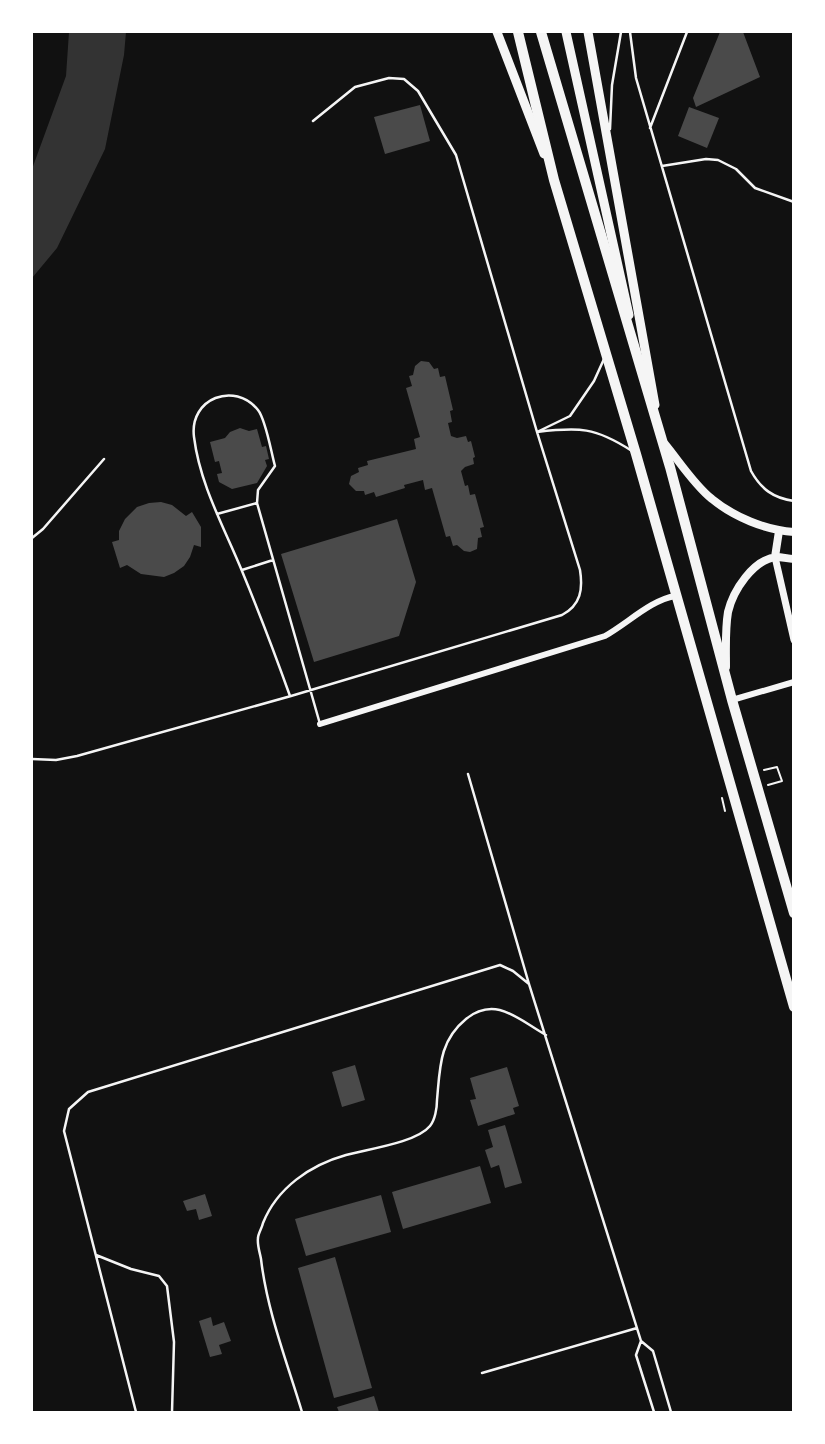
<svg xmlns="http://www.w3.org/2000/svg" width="825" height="1444" viewBox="0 0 825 1444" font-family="Mulish,sans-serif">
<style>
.water{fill:#333}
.building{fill:#4a4a4a}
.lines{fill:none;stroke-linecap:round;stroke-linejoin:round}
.path{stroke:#f5f5f5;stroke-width:2}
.service{stroke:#f5f5f5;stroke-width:2.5}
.minor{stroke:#f5f5f5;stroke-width:6}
.tertiary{stroke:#f5f5f5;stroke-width:7}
.secondary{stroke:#f5f5f5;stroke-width:8}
.primary{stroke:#f5f5f5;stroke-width:9}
.trunk{stroke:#f5f5f5;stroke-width:10}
</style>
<rect width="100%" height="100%" fill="#111"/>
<path class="water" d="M69,32H126L124,55L105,149L57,248L32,278V169L66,76Z"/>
<path class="building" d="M720,32H743L760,77L696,107L693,98Z
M420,105L430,141L385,154L374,117Z
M689,107L719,118L707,148L678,136Z
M421,361L429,362L434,369L438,368L440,377L445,376L453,410L450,411L452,422L448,423L451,436L457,438L466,436L468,442L471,441L475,457L473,458L474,464L465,467L461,471L465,486L468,485L470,495L475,494L484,527L480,528L482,537L478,538L477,549L470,552L464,551L457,545L453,546L450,536L446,537L432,488L425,490L423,480L404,485L405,488L376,497L374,492L365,495L364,491H356L349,484L351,476L359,472L358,468L368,465L367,461L416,449L414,439L420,437L406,388L412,386L409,376L413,375L415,366Z
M240,428L249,431L257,429L262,447L266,446L269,459L265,460L267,466L257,483L232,489L219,482L217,474L222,473L219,461L215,462L210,442L225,438L230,432Z
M161,502L172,505L186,516L192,512L201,527V547L194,545L190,557L184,566L174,573L164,577L141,574L127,565L120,568L112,542L119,540V531L125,519L137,507L149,503Z
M397,519L416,582L399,636L314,662L281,554Z
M355,1065L365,1100L342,1107L332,1072Z
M507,1067L519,1106L513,1108L515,1114L478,1126L470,1100L476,1099L470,1078Z
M505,1125L522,1183L505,1188L499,1165L491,1168L485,1150L493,1147L488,1130Z
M480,1166L491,1203L403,1229L392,1192Z
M205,1194L212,1216L199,1220L196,1209L187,1211L183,1201Z
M381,1195L391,1232L306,1256L295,1219Z
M335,1257L372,1388L334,1398L298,1268Z
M211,1317L213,1326L224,1322L231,1341L219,1345L222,1354L210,1357L199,1321Z
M374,1396L379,1412H339L337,1407Z"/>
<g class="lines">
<path class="path" d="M764,770L777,767L782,781L768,785
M722,798L725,811"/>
<path class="service" d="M630,32L636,78L751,471C761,489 773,498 794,501
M650,128L687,32
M610,129L612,85L621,32
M662,166L706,159L718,160L736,169L755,188L794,202
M604,359L594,381L570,416L537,432C579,427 595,427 632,451
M217,514L257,503
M32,538L43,529L104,459
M242,570L273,560
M290,696C275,654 259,612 242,571C224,527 200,485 194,437C189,398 235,381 258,410C266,420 271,452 275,466L258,490L257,503L320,724
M32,759L56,760L77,756L291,696L562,615C581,605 583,589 580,570L537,432L456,155L418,91L404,79L389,78L355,87L313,121
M468,774L529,984L641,1341L653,1351L671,1412
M96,1255L131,1269L159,1276L167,1286L174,1342L172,1412
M641,1341L636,1355L654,1412
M482,1373L637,1328
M136,1412L64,1131L69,1109L88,1092L500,965L513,971L529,984
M302,1412C287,1362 267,1311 261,1259C260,1253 257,1245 258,1238C258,1234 262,1228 263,1223C277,1188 310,1165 346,1155C367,1149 416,1143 430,1126C435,1120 437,1108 437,1100C440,1068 439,1041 466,1019C496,995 519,1020 546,1035"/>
<path class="minor" d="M732,700L794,682
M320,724L605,636C628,623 651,600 675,596"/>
<path class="tertiary" d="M775,557L794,640"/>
<path class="secondary" d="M665,444C679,461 695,486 712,499C734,517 765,530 794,532
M775,557L779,531
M726,667C726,650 725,630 728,612C733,591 753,559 777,557C782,557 788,559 794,559"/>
<path class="primary" d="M497,32L544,154
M566,32L629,315
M588,32L655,405"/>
<path class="trunk" d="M518,32L554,180L636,454L794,1007
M541,32L670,467L732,700L794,913"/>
</g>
<rect width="825" height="1444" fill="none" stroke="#ffffff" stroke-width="66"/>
</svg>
